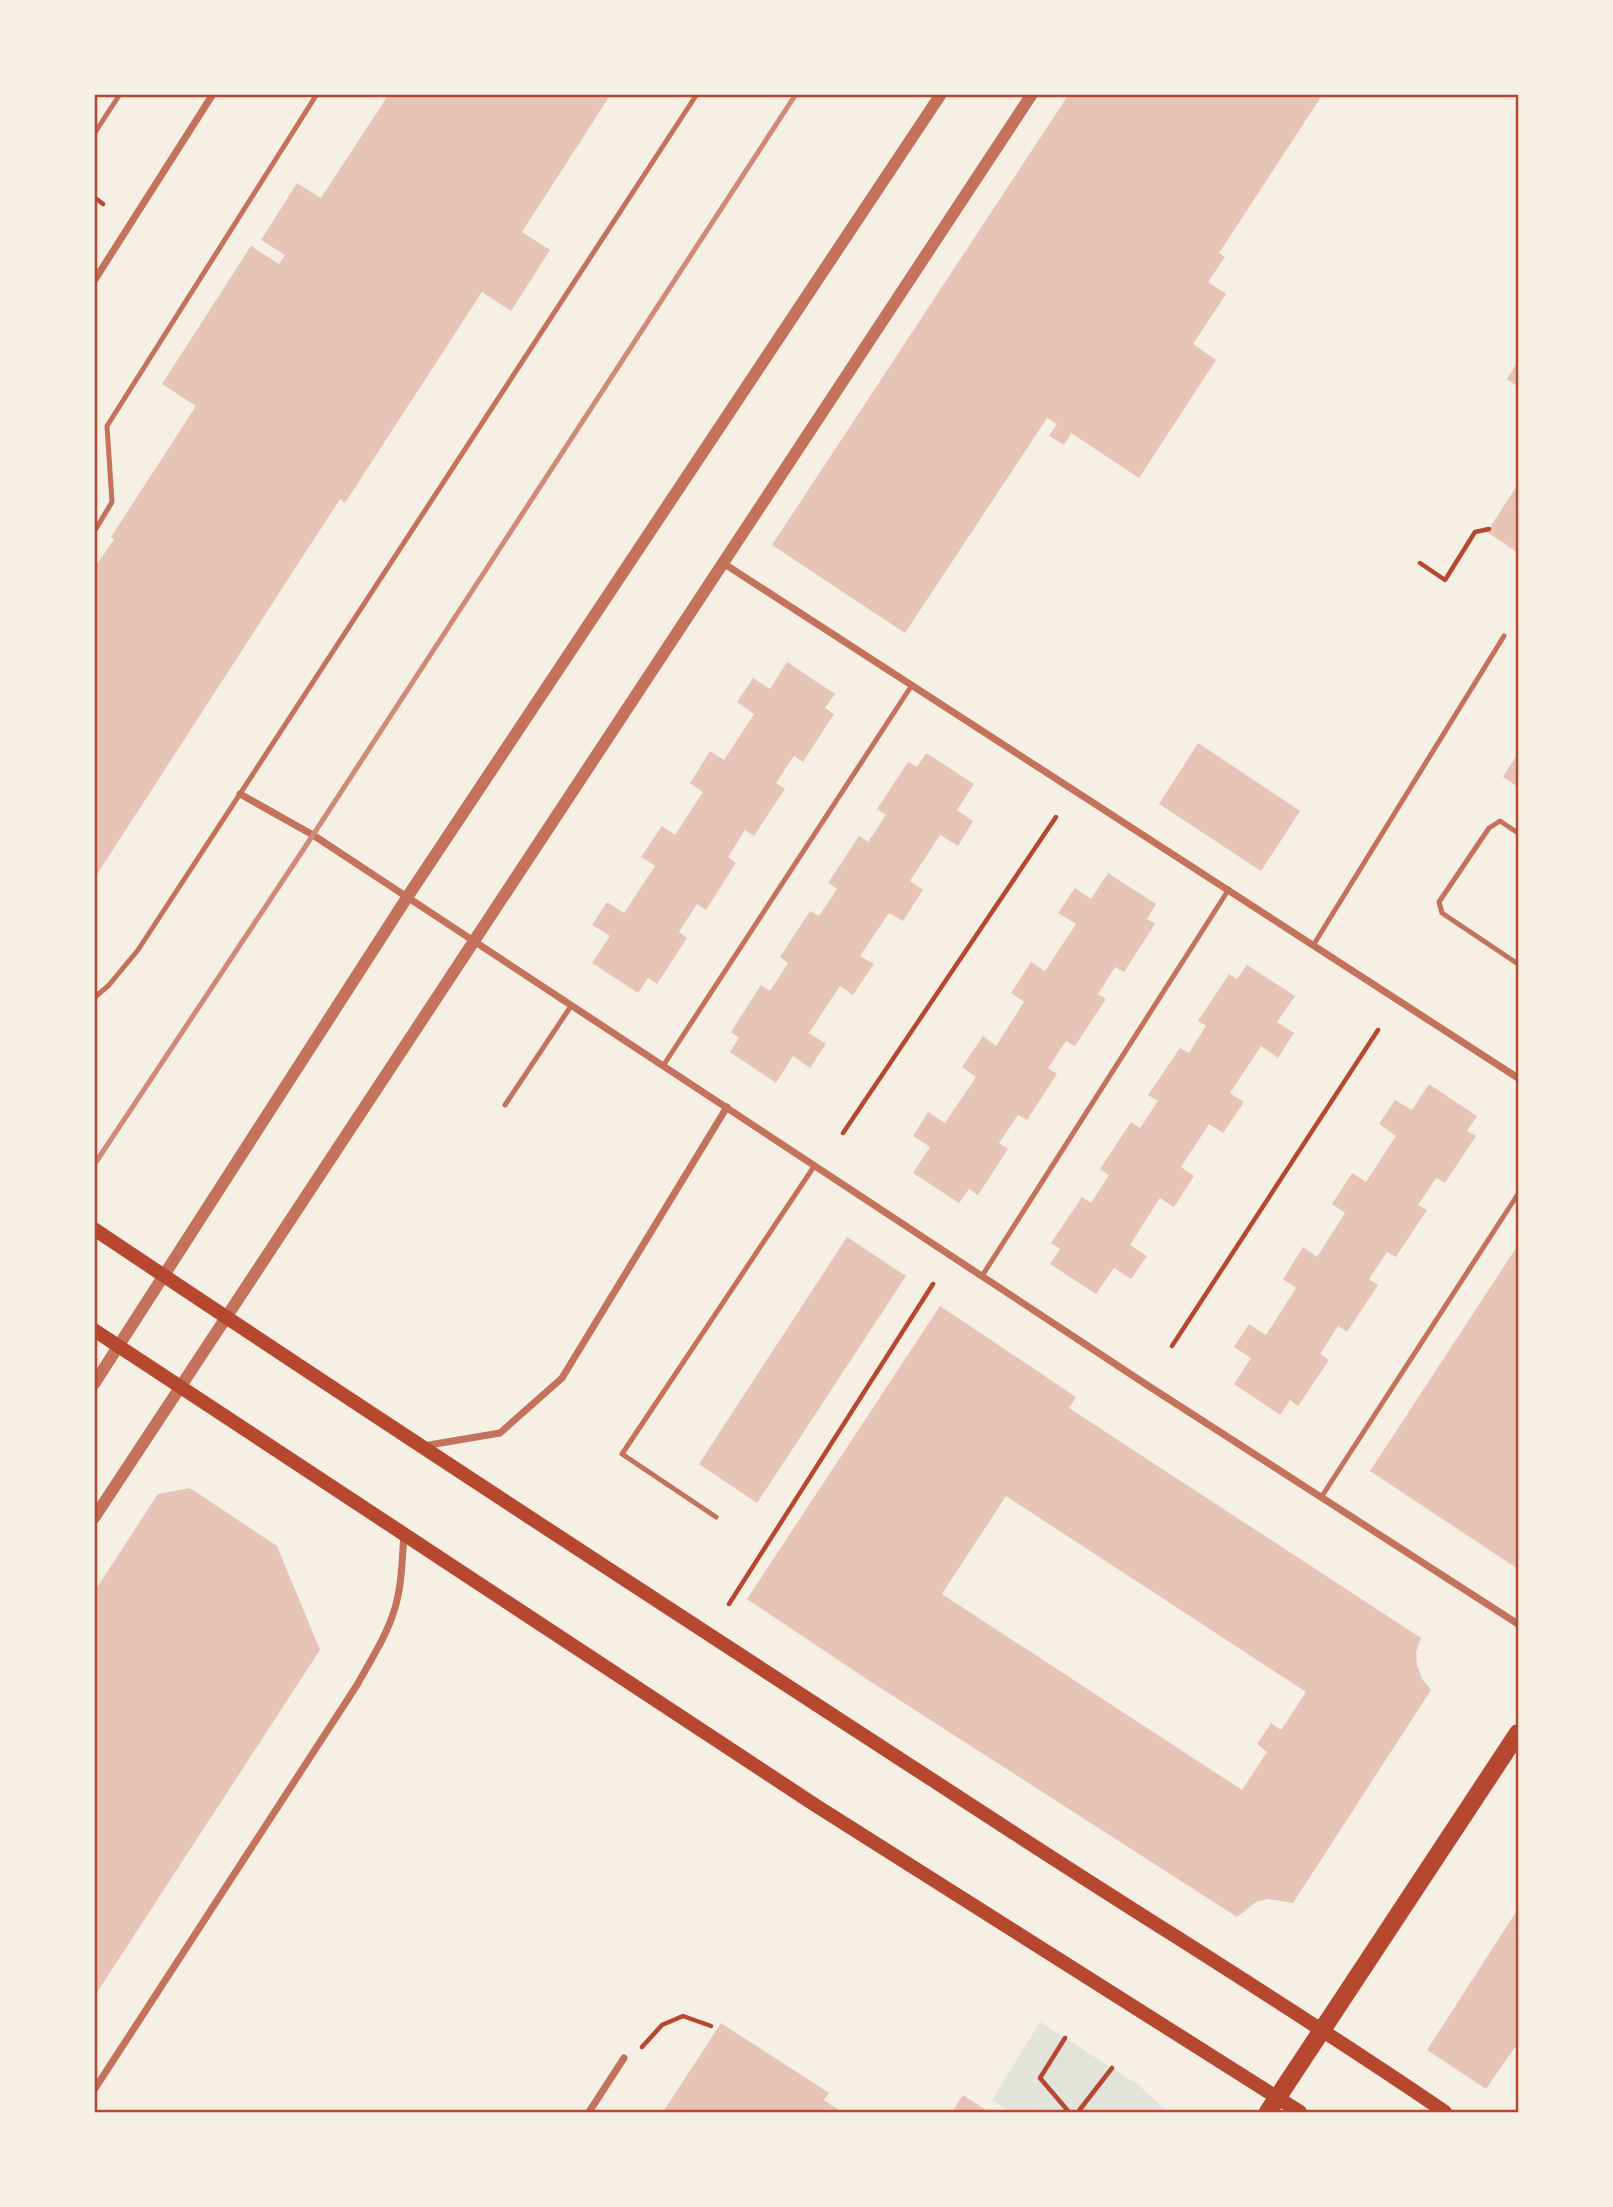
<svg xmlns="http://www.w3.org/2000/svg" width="1613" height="2207" viewBox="0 0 1613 2207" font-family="'Exo 2',sans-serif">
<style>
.green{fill:#e2e4dc}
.building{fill:#e6c5b7;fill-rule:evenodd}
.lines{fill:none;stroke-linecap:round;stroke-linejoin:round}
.path{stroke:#b5482f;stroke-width:4.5}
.service{stroke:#c5725c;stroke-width:5}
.minor{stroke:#c5725c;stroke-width:7}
.tertiary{stroke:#c5725c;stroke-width:12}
.secondary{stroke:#b5482f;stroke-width:14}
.primary{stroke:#b5482f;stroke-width:18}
.rail{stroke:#cf8b77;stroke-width:5}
.neatline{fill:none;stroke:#b5482f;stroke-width:2.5}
</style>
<rect width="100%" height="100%" fill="#f6efe4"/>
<path class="green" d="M1040,2022L1137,2084L1165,2109L1163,2112H1010L992,2100Z"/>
<path class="building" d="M389,94H611L522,232L550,250L511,311L482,292L345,503L340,499L94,879V569L114,539L111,537L196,406L162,384L251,246L279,264L285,255L261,240L297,183L321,198Z
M1069,94H1323L1219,253L1225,257L1208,282L1226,294L1193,344L1216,360L1139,478L1071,433L1064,445L1049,436L1057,424L1047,418L905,633L772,545Z
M1518,361V387L1507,379Z
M1518,484V553L1487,532Z
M787,662L835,694L825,708L834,714L803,762L794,756L776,783L785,789L754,836L745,830L728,857L736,863L706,910L697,904L679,932L687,938L657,984L648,978L638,993L592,963L610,936L592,925L607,902L624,913L655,866L641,857L662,826L675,835L703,792L690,783L710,751L724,760L754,714L737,702L753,678L770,689Z
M1198,743L1300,811L1261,871L1159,804Z
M926,753L974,784L957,810L973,821L958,846L940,835L910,881L923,890L903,921L889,913L860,956L874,964L853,995L840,986L809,1033L826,1044L810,1068L793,1056L776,1083L730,1052L739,1038L731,1032L761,985L770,991L788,963L780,957L810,911L819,916L837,889L828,883L859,836L868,842L886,815L877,809L908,762L917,767Z
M1518,753V787L1503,777Z
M1108,873L1156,904L1147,919L1155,924L1124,972L1115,967L1098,994L1106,999L1075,1046L1066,1041L1048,1068L1057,1074L1027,1120L1018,1115L999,1143L1008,1149L978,1195L969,1189L959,1203L913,1173L930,1147L913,1136L928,1112L945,1123L976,1077L962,1067L983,1036L996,1046L1024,1002L1011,993L1031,962L1045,971L1076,924L1058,913L1075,888L1091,899Z
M1247,965L1295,996L1277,1022L1294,1033L1278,1058L1261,1046L1230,1093L1244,1102L1223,1133L1209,1124L1181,1167L1194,1176L1174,1207L1160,1198L1130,1245L1147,1256L1131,1279L1114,1268L1096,1294L1050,1264L1060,1249L1051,1243L1082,1197L1091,1203L1109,1175L1100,1169L1131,1122L1140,1128L1158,1101L1148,1095L1180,1048L1189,1053L1206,1026L1198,1021L1229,974L1237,979Z
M1429,1084L1477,1116L1467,1131L1476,1136L1445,1183L1436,1178L1418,1205L1427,1210L1396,1257L1387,1252L1369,1279L1378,1285L1347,1332L1338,1326L1320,1354L1329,1360L1298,1406L1290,1400L1280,1415L1234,1384L1251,1358L1234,1347L1249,1324L1266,1335L1296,1288L1283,1279L1303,1247L1317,1257L1345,1213L1332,1204L1352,1173L1366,1182L1396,1136L1379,1124L1395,1100L1412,1110Z
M847,1237L906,1276L757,1503L699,1464Z
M1518,1245V1569L1370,1471Z
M940,1306L1076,1397L1069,1408L1421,1638L1416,1652L1417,1665L1422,1679L1431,1690L1293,1903L1268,1899L1256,1902L1237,1917L865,1678L747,1599ZM1006,1496L1306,1692L1281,1730L1271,1723L1257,1744L1267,1752L1242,1790L942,1594Z
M190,1488L277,1546L320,1650L94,1997V1592L158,1494Z
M1518,1909V2049L1515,2047L1486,2089L1427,2050Z
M721,2023L829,2093L824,2100L842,2112H663Z
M963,2095L989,2112H952Z"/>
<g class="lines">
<path class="path" d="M94,197L103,204
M1420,563L1445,580L1475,532L1489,529
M843,1133L1056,817
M1172,1346L1378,1030
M729,1604L933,1284
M1065,2038L1040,2078L1069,2112
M642,2047L662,2025L683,2016L711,2026
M1078,2112L1112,2068"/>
<path class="service" d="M94,134L120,94
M94,532L112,502L107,426L317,94
M1518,833L1500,821L1489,828L1439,902L1442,913L1518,964
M1314,944L1504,636
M94,998L109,985L138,950L697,94
M663,1066L912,685
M505,1105L571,1006
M982,1276L1229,889
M1322,1496L1518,1194
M716,1517L622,1454L815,1165"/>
<path class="minor" d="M94,281L213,94
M723,563L1518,1078
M240,794L313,835L1147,1385L1518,1624
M423,1446L500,1433L562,1378L727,1107
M94,2090L357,1685C370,1661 386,1637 394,1611C402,1587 402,1560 404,1534
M589,2112L624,2058"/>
<path class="tertiary" d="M94,1384L406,899L941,94
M94,1518L1032,94"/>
<path class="secondary" d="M94,1229C400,1434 708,1634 1017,1835C1160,1928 1305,2016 1445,2112
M94,1330L815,1805L1300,2112"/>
<path class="primary" d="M1268,2112L1518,1733"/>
<path class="rail" d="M94,1165L313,835L796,94"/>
</g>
<rect width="1613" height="2207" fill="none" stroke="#f6efe4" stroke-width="192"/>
<rect x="96" y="96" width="1421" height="2015" class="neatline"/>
</svg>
